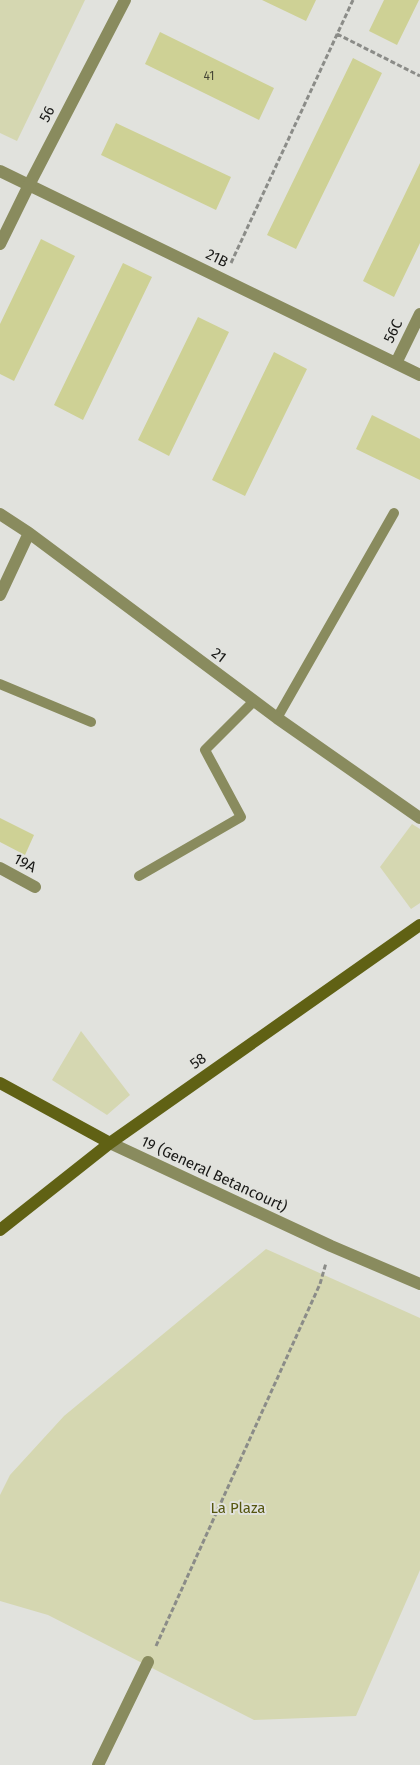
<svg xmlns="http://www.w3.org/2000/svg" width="420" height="1765" viewBox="0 0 420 1765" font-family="'Fira Sans',sans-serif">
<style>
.green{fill:#d5d7b1}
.building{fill:#ced195}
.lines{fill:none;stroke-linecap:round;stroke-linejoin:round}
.path{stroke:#8b8c88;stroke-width:3;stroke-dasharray:5 2.5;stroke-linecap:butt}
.service{stroke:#898b5e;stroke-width:10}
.minor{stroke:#898b5e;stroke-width:12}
.tertiary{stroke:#898b5e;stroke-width:12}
.secondary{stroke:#606114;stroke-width:12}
.labels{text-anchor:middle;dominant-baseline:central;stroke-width:4;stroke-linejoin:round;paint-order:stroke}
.number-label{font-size:12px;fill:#464636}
.street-label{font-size:15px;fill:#181816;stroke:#e1e2dd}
.park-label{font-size:15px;fill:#555610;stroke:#e1e2dd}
</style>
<rect width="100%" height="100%" fill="#e1e2dd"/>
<path class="green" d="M0,0H85L17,141L0,133Z
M412,824L420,829V903L411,909L380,867Z
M81,1031L130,1095L107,1115L52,1080Z
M266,1249L420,1318V1570L356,1716L254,1720L48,1615L0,1601V1495L10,1475L64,1416Z"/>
<path class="building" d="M262,0H316L306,21Z
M384,0H419L397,45L369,31Z
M160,32L274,88L259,120L145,64Z
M353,58L382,73L296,249L267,235Z
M116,123L231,177L216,210L101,155Z
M420,163V243L394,297L363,281Z
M41,239L75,256L14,381L0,374V324Z
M123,263L152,277L83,420L54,405Z
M198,317L229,332L169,456L138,440Z
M274,352L307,369L245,496L212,480Z
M372,415L420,439V480L356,449Z
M0,818L34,835L25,855L0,842Z"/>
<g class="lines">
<path class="path" d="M337,34L420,76
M231,263L353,0
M156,1646L320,1284L326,1263"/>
<path class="service" d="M0,684L91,722
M277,718L394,513
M139,876L241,817L205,750L254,701"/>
<path class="minor" d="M0,171L420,375
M396,363L420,314
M0,514L29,533L277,718L420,818
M0,595L29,533
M0,868L35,887
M110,1143L331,1246L420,1284
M98,1765L148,1662"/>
<path class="tertiary" d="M0,244L29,185L125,0"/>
<path class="secondary" d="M0,1083L110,1143
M0,1230L110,1143L420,925"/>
</g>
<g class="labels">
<g class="number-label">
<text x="209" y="76">41</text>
</g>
<g class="street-label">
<text transform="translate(47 114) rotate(-62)">56</text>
<text transform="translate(217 258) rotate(26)">21B</text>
<text transform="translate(393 331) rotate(-64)">56C</text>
<text transform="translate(219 655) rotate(37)">21</text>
<text transform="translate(25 863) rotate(28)">19A</text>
<text transform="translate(198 1061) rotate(-35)">58</text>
<text transform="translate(214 1174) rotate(25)">19 (General Betancourt)</text>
</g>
<g class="park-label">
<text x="238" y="1508">La Plaza</text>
</g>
</g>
</svg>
